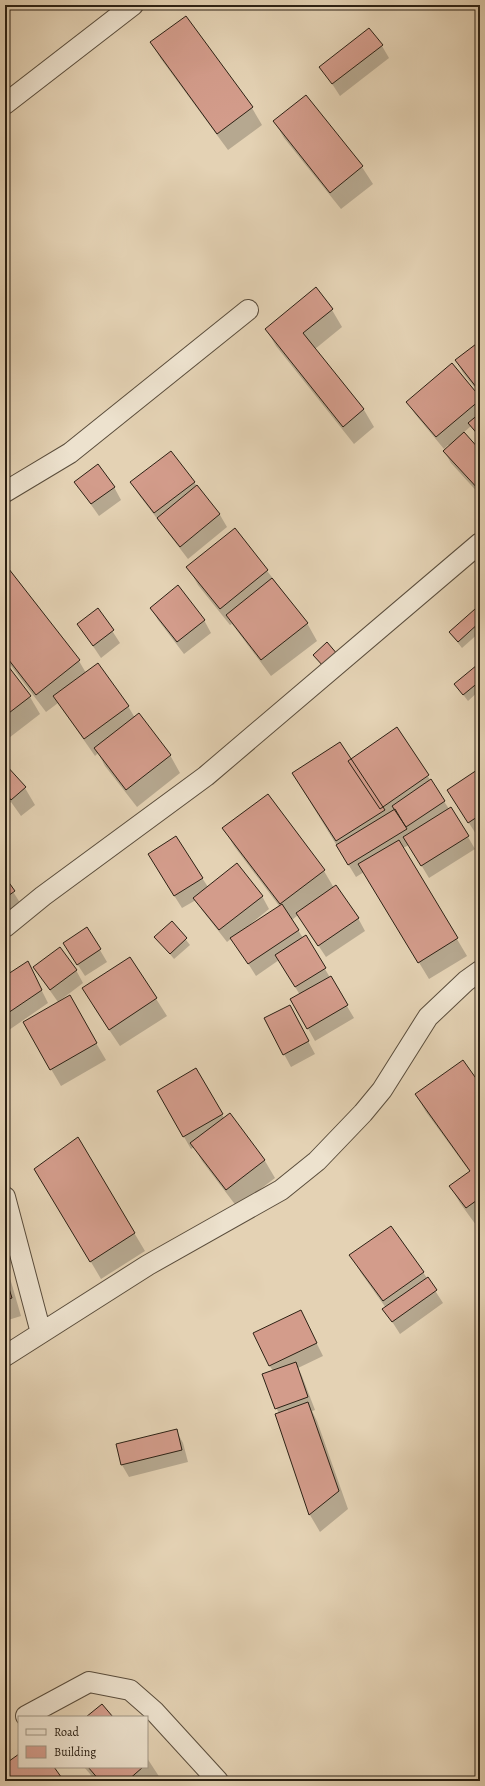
<svg xmlns="http://www.w3.org/2000/svg" width="485" height="1786" viewBox="0 0 485 1786" font-family="Alegreya,serif">
<style>
.shadow{fill:#0003}
.building{fill:#d39c8b;stroke:#2c2114}
.lines{fill:none;stroke-linecap:round;stroke-linejoin:round}
.street-casing{stroke:#5a4d3c;stroke-width:22}
.street{stroke:#ede2ce;stroke-width:20}
</style>
<rect width="100%" height="100%" fill="#e4d2b4"/>
<filter id="stains"><feTurbulence type="fractalNoise" baseFrequency=".005" numOctaves="4"/><feColorMatrix values="0 0 0 0 .2 0 0 0 0 .09 0 0 0 0 .02 0 0 0 .5 -.17"/></filter>
<radialGradient id="worn" r=".72"><stop offset=".6" stop-color="#630" stop-opacity="0"/><stop offset="1" stop-color="#630" stop-opacity=".3"/></radialGradient>
<path class="shadow" d="M186,17L252,108L262,125L228,150L161,59L151,42Z
M369,30L382,46L389,58L340,96L321,67Z
M306,96L362,167L373,184L341,209L284,138L274,121Z
M316,289L332,310L342,327L315,349L364,410L374,427L354,444L276,346L266,329Z
M480,342V394L463,373L456,360Z
M480,399V439L471,426L463,433L480,451V495L451,463L444,451L450,446L448,445L444,449L415,414L408,402Z
M171,453L220,515L227,527L188,559L139,495L132,483Z
M75,482L114,487L121,500L99,516Z
M235,529L307,623L317,641L271,676L232,624L230,625L198,585L188,567Z
M6,565L79,661L86,673L128,706L135,718L170,755L180,773L137,807L105,766L98,753L95,756L58,703L46,712L5,658Z
M151,608L204,620L211,633L184,654L158,620Z
M98,609L120,643L101,658L78,624Z
M480,615V632L462,648L450,633Z
M5,664L30,697L40,714L5,741Z
M480,670V690L468,701L455,684Z
M397,729L449,809L451,808L475,849L429,878L409,845L403,848L467,956L429,979L364,872L356,877L293,774L351,760Z
M5,765L25,788L35,805L21,816L11,802L5,807Z
M480,770V832L476,834L456,803Z
M224,829L324,871L334,888L358,918L365,931L326,957L298,915L292,920L303,938L306,937L354,1018L315,1041L292,1000L300,995L279,960L256,976L232,938L227,942L202,910L196,900L182,908L156,867L176,838L208,887L262,896L269,909L248,926L249,927L280,907L234,846Z
M5,879L24,909L5,923Z
M172,922L190,945L174,959L156,937Z
M87,928L107,962L85,976L72,956Z
M130,958L167,1016L120,1046L93,1006Z
M28,963L48,1003L9,1030L5,1024V977Z
M34,968L76,970L83,983L58,1002Z
M69,997L106,1060L61,1086L24,1023Z
M265,1019H296L315,1054L291,1067Z
M196,1070L224,1118L229,1115L265,1161L275,1178L237,1207L202,1161L194,1147L191,1149L158,1092Z
M480,1085V1223L476,1225L460,1203L450,1186L470,1172L426,1112L416,1095Z
M78,1139L145,1251L101,1279L46,1186Z
M351,1255L423,1272L443,1303L400,1334L384,1309L386,1308L361,1273Z
M5,1261L21,1316L5,1321Z
M301,1312L323,1356L298,1368L302,1376L315,1410L312,1411L317,1421L348,1509L320,1532L310,1515L276,1414H279L263,1375L273,1371L269,1365Z
M176,1430L183,1443L188,1462L129,1477L122,1465Z
M147,1758L160,1778L157,1781H96L84,1767H147Z"/>
<path class="building" d="M186,16L253,107L217,134L150,42Z
M369,28L383,45L332,84L319,67Z
M306,95L363,166L330,193L273,121Z
M316,287L333,309L303,333L364,409L343,427L265,329Z
M480,341V392L455,360Z
M452,363L480,397V400L436,437L406,402Z
M480,413V437L468,423Z
M464,432L480,450V491L443,451Z
M171,451L195,482L154,513L130,482Z
M98,464L115,487L91,504L74,482Z
M197,485L220,514L180,547L157,518Z
M235,528L268,570L220,609L186,567Z
M5,564L80,660L36,695L5,655Z
M272,578L308,623L261,660L226,615Z
M178,585L205,620L177,642L150,608Z
M98,608L114,630L93,646L77,624Z
M475,609L480,614V622L458,642L449,632Z
M327,642L338,655L324,667L313,655Z
M5,662L31,696L5,716Z
M98,663L129,706L84,739L53,696Z
M477,665L480,668V681L463,695L454,684Z
M139,713L171,755L126,790L94,748Z
M397,727L429,775L380,809L348,761Z
M340,742L385,810L336,841L292,773Z
M5,764L26,787L11,800L5,792Z
M480,768V815L468,823L447,790Z
M431,779L445,801L406,827L392,806Z
M268,794L325,870L280,904L222,828Z
M451,807L469,836L421,866L403,837Z
M395,809L407,829L348,865L336,845Z
M176,836L203,878L174,896L148,854Z
M399,840L458,938L418,963L358,864Z
M237,863L263,896L219,930L193,898Z
M5,877L15,891L5,898Z
M336,885L359,918L318,946L296,913Z
M282,904L299,930L248,964L230,938Z
M172,921L187,938L170,954L154,937Z
M87,927L101,949L77,965L63,943Z
M306,935L326,968L295,987L275,955Z
M60,947L77,970L50,990L33,967Z
M130,957L157,998L109,1030L82,988Z
M28,961L42,990L5,1015V976Z
M331,976L348,1005L307,1029L290,999Z
M70,995L97,1043L50,1070L23,1022Z
M290,1005L309,1041L283,1055L264,1018Z
M463,1060L480,1084V1198L466,1208L449,1186L470,1171L415,1094Z
M196,1068L223,1114L183,1137L157,1091Z
M230,1113L265,1160L226,1190L190,1143Z
M78,1137L135,1233L90,1262L34,1169Z
M391,1226L424,1272L383,1301L349,1255Z
M5,1276L12,1298L5,1300Z
M428,1277L437,1290L392,1322L382,1309Z
M301,1310L317,1343L269,1366L253,1333Z
M296,1362L308,1397L275,1409L262,1374Z
M308,1402L339,1491L309,1515L275,1414Z
M177,1429L182,1450L121,1465L116,1444Z
M102,1704L113,1717H86Z
M19,1754V1767H54L64,1781H5V1764Z
M88,1767H143L127,1781H100Z"/>
<g class="lines">
<defs>
<path id="street" d="M5,104L133,5
M5,492L70,453L248,310
M5,927L43,896L206,776L480,543
M5,1197L41,1333
M5,1356L148,1265L281,1190L317,1161L363,1113L382,1090L428,1017L466,981L480,971
M26,1716L89,1682L130,1690L154,1711L218,1781"/>
</defs>
<use href="#street" class="street-casing"/>
<use href="#street" class="street"/>
</g>
<rect width="485" height="1786" fill="none" stroke="#e4d2b4" stroke-width="20"/>
<rect x="6" y="6" width="473" height="1774" fill="none" stroke="#2c2114" stroke-width="2"/>
<rect x="10" y="10" width="465" height="1766" fill="none" stroke="#2c2114"/>
<rect x="18" y="1716" width="130" height="52" fill="#ede2ce" stroke="#a09584"/>
<rect x="26" y="1729" width="20" height="6" fill="#ede2ce" stroke="#a09584"/>
<text x="54" y="1736" font-size="12" fill="#2c2114">Road</text>
<rect x="26" y="1746" width="20" height="12" fill="#d39c8b" stroke="#a09584"/>
<text x="54" y="1756" font-size="12" fill="#2c2114">Building</text>
<rect width="100%" height="100%" filter="url(#stains)"/>
<rect width="100%" height="100%" fill="url(#worn)"/>
</svg>
